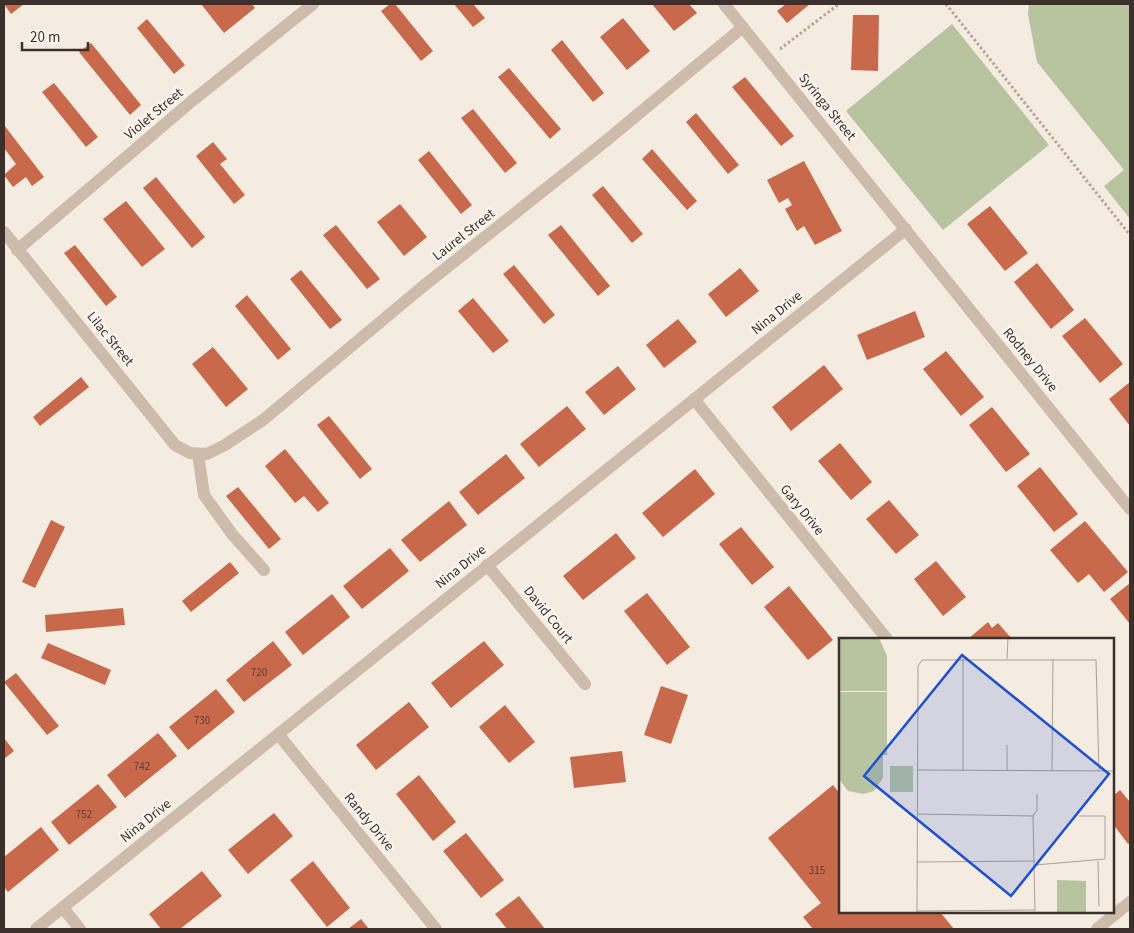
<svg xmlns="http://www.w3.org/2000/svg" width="1134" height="933" viewBox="0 0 1134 933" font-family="'Source Sans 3',sans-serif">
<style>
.green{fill:#b8c4a0}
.building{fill:#c8694b}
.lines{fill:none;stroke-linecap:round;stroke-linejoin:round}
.path{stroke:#b9a596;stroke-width:3;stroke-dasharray:2.5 2.5;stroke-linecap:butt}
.minor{stroke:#cdbbac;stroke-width:12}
.labels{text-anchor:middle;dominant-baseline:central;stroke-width:5;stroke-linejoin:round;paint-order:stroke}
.number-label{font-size:11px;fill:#5e3e33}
.street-label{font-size:14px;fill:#3b302b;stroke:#fbf5ee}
.inset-road{fill:none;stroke:#aaa098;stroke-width:1}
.view{fill:#1d4ed8;fill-opacity:0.15;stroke:#1d4ed8;stroke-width:2.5}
.inset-edge{fill:none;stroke:#3b302b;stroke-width:2.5}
</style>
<rect width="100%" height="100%" fill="#f4ebe1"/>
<path class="green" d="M1029,4H1130V219L1104,186L1124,170L1037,62L1028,14Z
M952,24L1049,145L943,230L846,111Z"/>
<path class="building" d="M4,4H24L11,14Z
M201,4H252L255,8L224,33Z
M390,4H395L433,51L421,61L381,11Z
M454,4H473L485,18L473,27Z
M652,4H689L697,13L674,31Z
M786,4H810L787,23L777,11Z
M853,15H879L878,71L851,70Z
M623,18L650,51L627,70L600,37Z
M147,19L185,65L174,74L137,28Z
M562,40L604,93L593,102L551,50Z
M91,43L141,105L130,115L79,52Z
M509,68L561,129L550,139L498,77Z
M745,77L794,136L781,146L732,87Z
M54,83L98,137L86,147L42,92Z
M473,109L517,163L505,173L461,118Z
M696,113L739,165L728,174L686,122Z
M4,125L44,177L32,186L26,177L13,187L4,175L16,164L4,148Z
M213,142L227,159L220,164L245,195L234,204L196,156Z
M652,149L697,201L687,210L642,159Z
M429,151L472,205L461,214L418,160Z
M804,161L842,231L815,245L804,226L797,231L785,209L792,205L788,198L779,203L767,180Z
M156,177L205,237L192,248L143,188Z
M603,186L643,234L632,243L592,195Z
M126,201L165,249L142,267L103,219Z
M400,204L427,237L404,256L377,222Z
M990,206L1028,253L1005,271L967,224Z
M336,225L380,279L367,289L323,235Z
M561,225L610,286L598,296L548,235Z
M75,245L117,297L106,306L64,253Z
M1037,263L1074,310L1051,329L1014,282Z
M514,265L555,315L544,324L503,274Z
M740,268L759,291L726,317L708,294Z
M301,270L342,320L330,329L290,279Z
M247,295L291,349L278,360L235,306Z
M473,298L509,341L493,353L458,311Z
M915,311L925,337L867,360L857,335Z
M1085,318L1123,364L1100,383L1062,336Z
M678,319L697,342L664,368L646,345Z
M213,347L248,389L226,407L192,364Z
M946,351L984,397L961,416L923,369Z
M824,365L843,389L791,431L772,407Z
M618,366L636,389L604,415L585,392Z
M81,377L89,387L40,426L33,417Z
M1130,382V426L1109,399Z
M567,406L586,429L539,467L520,444Z
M992,407L1030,454L1006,472L969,425Z
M329,416L372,469L360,479L317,425Z
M840,443L872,482L851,500L818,461Z
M285,449L329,503L318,512L304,496L295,503L265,466Z
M506,454L525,478L478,515L459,492Z
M1040,467L1078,514L1054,532L1017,486Z
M695,469L715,494L663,537L642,513Z
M238,487L281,539L269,549L226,496Z
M889,500L919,535L896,554L866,519Z
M449,501L467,525L420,562L401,540Z
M51,520L65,527L35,588L22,582Z
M1085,521L1128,572L1104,592L1089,574L1078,583L1050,550Z
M741,527L774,567L752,585L719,544Z
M616,533L636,558L583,600L563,576Z
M390,548L409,571L362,609L343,586Z
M936,561L966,597L943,616L914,579Z
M230,562L239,573L191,612L182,601Z
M1130,583V624L1110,599Z
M789,586L833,640L808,660L764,607Z
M647,593L690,647L667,665L624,611Z
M332,594L350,617L303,655L285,632Z
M123,608L125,625L46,632L45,615Z
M988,622L992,628L998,623L1012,639H968Z
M273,641L292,665L244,702L226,680Z
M484,641L504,665L451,708L431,683Z
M48,643L111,670L105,685L41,658Z
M16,673L59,726L47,735L4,682Z
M661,686L688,695L671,744L644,735Z
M216,689L235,712L188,750L169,727Z
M409,702L429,727L376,770L356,745Z
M505,705L535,742L509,763L479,727Z
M158,733L177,756L125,798L107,775Z
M4,738L14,751L4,759Z
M622,751L626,782L574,788L570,757Z
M419,775L456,822L433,841L396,794Z
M98,784L117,807L69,845L51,822Z
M833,785L840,794V912H940L954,929H813L803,917L821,903L768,838Z
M1120,790L1130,802V842L1128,844L1113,824V796Z
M274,813L293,836L248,874L228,850Z
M41,827L59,850L8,892L4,887V857Z
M466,833L504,880L481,898L443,851Z
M313,861L350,908L327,927L290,880Z
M202,871L222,896L180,929H161L149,914Z
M519,896L545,929H507L495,914Z
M361,919L369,929H348Z"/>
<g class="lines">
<path class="path" d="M946,4L1130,235
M780,49L839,4"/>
<path class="minor" d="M724,4L1130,509
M4,232L175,445L190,453L207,454L225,445L263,420L421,288L607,140L743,27
M17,250L192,101L313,4
M694,399L887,639
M198,454L204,495L232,534L264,570
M487,565L585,684
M278,734L436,929
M63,908L80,929
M36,929L906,229
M1097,929L1130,902"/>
</g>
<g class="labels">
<g class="number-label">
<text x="259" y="672">720</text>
<text x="202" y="720">730</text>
<text x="142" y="766">742</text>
<text x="84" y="814">752</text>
<text x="817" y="870">315</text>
</g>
<g class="street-label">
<text transform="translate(827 107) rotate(51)">Syringa Street</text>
<text transform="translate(154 114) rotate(-40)">Violet Street</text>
<text transform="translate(464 235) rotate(-38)">Laurel Street</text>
<text transform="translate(777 313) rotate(-39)">Nina Drive</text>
<text transform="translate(110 339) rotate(51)">Lilac Street</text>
<text transform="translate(1030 360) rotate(51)">Rodney Drive</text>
<text transform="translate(802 510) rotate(51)">Gary Drive</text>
<text transform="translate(461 567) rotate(-39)">Nina Drive</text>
<text transform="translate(548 615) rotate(51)">David Court</text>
<text transform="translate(146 821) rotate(-39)">Nina Drive</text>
<text transform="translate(369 822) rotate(51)">Randy Drive</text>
</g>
</g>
<g transform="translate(839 638)">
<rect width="275" height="275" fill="#f4ebe1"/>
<path d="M0,0H40L48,18V53H0ZM0,54H48V117H44V140L35,153L24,156L9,153L0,141ZM51,128H74V154H51ZM218,242L247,243V275H218Z" fill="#b8c4a0"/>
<path class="inset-road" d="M168,21L169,0M168,107V133M78,132L275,133M124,132V21M213,133L214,21M78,176L194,178M194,178L196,273M194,178L198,172V156M259,223L260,268M78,224L196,223M196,227L266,221V178H240M78,273L196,272M78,275L79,28L83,22H257L260,133"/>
<path class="view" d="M123,17L270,136L172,258L25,138Z"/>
<rect width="275" height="275" class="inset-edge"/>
</g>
<rect width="1134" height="933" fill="none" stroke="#3b302b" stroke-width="10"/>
<path d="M22 42v8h66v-8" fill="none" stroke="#3b302b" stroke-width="2.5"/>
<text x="30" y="42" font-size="15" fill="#3b302b" stroke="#fbf5ee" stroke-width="4" paint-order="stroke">20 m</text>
</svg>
